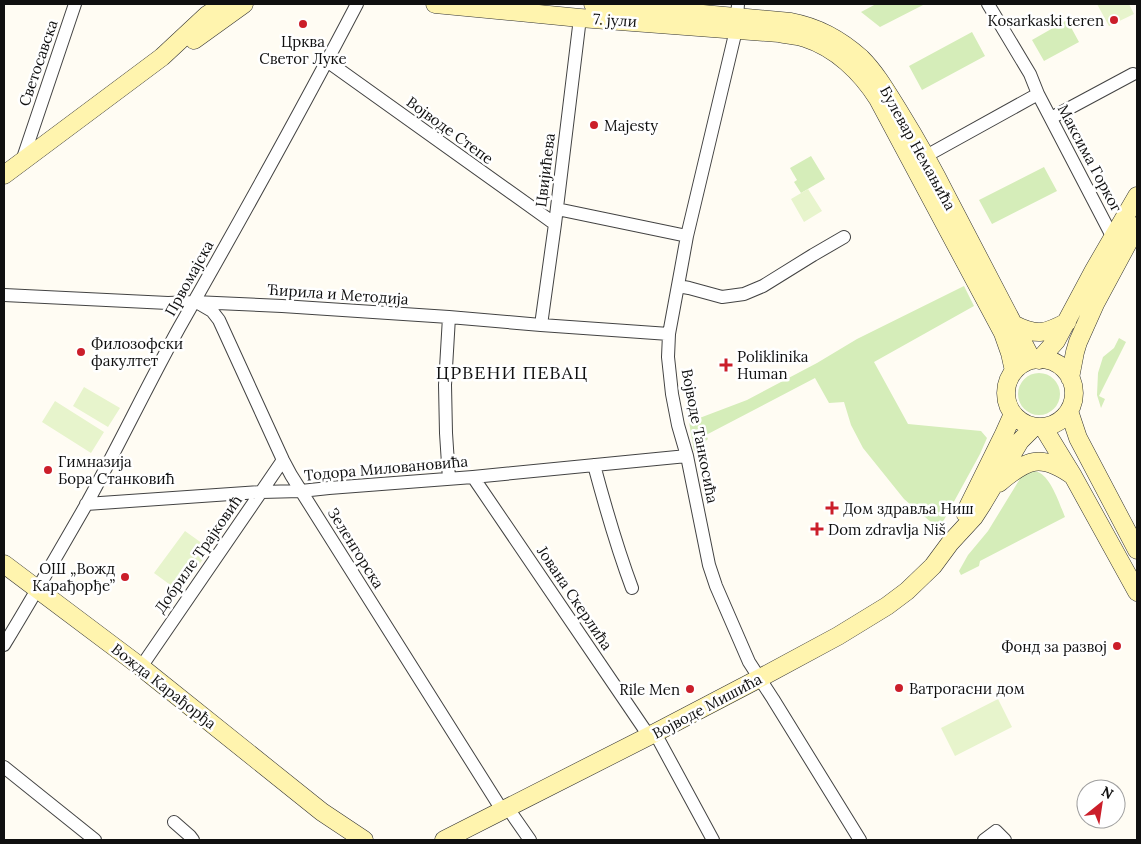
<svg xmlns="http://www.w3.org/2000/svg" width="1141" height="844" viewBox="0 0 1141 844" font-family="Lora,serif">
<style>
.green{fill:#d5edb9}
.pitch{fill:#e7f4cc}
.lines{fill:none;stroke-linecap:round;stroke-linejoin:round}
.street-casing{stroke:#434343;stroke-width:14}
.secondary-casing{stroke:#323232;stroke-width:19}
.street{stroke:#fff;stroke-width:12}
.secondary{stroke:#fff4ae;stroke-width:18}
.poi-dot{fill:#cb1e2a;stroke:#fff;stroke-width:2}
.labels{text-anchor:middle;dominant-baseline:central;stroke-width:5;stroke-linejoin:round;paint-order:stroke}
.street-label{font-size:15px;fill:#101010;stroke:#fff}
.poi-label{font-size:15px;fill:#101010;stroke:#fff;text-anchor:start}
.quarter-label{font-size:18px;letter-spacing:1px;fill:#101010;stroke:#fff}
</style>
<rect width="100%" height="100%" fill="#fffcf3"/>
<path class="green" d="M876,4H925L880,27L861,12Z
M1067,20L1079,42L1044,61L1032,40Z
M972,32L985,56L922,90L909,66Z
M811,156L825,179L801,193L794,182L797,180L790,168Z
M1044,167L1057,191L992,224L979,200Z
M964,286L974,306L874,362L908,424L981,431L987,438L980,454L939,529L904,499L863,448L851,425L844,402L829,403L815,378L706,435L708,439L694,451L689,422L747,400L817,363L857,339Z
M1119,338L1126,342L1099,396L1105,399L1101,408L1097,395L1098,373L1103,357L1114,348Z
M1018 394a21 21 0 1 1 42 0a21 21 0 1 1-42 0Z
M1029,471C1032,471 1035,471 1038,472C1051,477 1060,505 1065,517L980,561L979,566L961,575L959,571L968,555L988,531L1021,477Z"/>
<path class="pitch" d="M1097,4H1129L1134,14L1109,26Z
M808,189L822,211L804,222L791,199Z
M84,387L120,408L108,427L73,406Z
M55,401L104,432L91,453L42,422Z
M185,531L210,549L180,592L154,573Z
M998,699L1012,727L955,756L941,728Z"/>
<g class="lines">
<defs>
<path id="street" d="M738,4L736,30L687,236L681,269L669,334L668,357L672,394L678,425L687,456L709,565L716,586L749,662L773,699L860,840
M988,4L1030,74L1038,94L1113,238
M327,61L555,224
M1051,118L1133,74
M926,156L1038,94
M22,161L75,4
M557,209L687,236
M678,286L689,288L722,297L744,294L763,286L813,255L844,237
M4,295L168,303L194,302L282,306L449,317L541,325L669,334
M200,304L212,311L219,320L283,460L291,475L502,810
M449,317L445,385L446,433L449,479
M541,325L555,224L580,18
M594,465C605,506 617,548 632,588
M473,477L649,736
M86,504L261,492L301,491L329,488L473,477L687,456
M4,645C32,599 59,552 86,505C118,447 147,386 179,328C240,221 300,113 357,4
M141,667L283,460
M655,733L713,840
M4,767L95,840
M507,807L530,840
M174,822L190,836L193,840
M984,840L996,831L1005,840"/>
<path id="secondary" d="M435,4L580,18L779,33C787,35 797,35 805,38C836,48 861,72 878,99L1003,333L1010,353L1014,371
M593,4L791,22C818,27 841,40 861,58C877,74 888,94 900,113C918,142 933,169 948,199C976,253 1004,307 1032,360
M194,40L244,4
M4,175L162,57L207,15L224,4
M1013,324C1036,336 1045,334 1067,322
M1006 393a34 34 0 1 1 68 0a34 34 0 1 1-68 0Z
M1039,360L1056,341L1094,270L1137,196
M1070,378L1075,352L1078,342L1095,304L1137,226
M1069,411L1078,438L1137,550
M1043,427L1073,476L1137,592
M999,483C1027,459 1041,453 1073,476
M965,513L1004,434L1013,414
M4,564L141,667L322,812L364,840
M444,840L649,736L760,678L838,636L887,606L907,591L933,566L950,543L974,517L983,503L1020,441L1034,427"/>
</defs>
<use href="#street" class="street-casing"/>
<use href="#secondary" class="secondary-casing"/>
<use href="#street" class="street"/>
<use href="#secondary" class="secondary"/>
</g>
<g class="poi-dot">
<circle cx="1114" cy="20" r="5"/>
<circle cx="303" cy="24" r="5"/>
<circle cx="594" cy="125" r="5"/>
<circle cx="81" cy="352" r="5"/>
<path d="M723.5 357.5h5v5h5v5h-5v5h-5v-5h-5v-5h5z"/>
<circle cx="48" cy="470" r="5"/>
<path d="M829.5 500.5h5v5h5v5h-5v5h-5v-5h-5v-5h5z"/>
<path d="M814.5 521.5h5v5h5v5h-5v5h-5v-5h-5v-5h5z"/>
<circle cx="125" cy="577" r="5"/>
<circle cx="1117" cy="646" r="5"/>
<circle cx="899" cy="688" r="5"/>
<circle cx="690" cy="689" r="5"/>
</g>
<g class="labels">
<g class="street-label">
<text transform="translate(615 20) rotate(4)">7. јули</text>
<text transform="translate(38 63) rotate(-71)">Светосавска</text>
<text transform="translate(450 130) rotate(36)">Војводе Степе</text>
<text transform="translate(918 148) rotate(61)">Булевар Немањића</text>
<text transform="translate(1090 158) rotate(62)">Максима Горког</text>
<text transform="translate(545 170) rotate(-83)">Цвијићева</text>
<text transform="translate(189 278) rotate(-61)">Првомајска</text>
<text transform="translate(338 294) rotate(4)">Ћирила и Методија</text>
<text transform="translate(700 436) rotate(79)">Војводе Танкосића</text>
<text transform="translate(386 468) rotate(-5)">Тодора Миловановића</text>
<text transform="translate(356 548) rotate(58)">Зеленгорска</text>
<text transform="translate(198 554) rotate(-55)">Добриле Трајковић</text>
<text transform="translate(575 598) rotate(56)">Јована Скерлића</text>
<text transform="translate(164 686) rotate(38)">Вожда Карађорђа</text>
<text transform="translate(707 706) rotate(-28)">Војводе Мишића</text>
</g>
<g class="poi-label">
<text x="1104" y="20" text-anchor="end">Kosarkaski teren</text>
<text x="303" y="41" text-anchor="middle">Црква<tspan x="303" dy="17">Светог Луке</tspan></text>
<text x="604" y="125">Majesty</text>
<text x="91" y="343">Филозофски<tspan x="91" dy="17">факултет</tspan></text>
<text x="737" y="356">Poliklinika<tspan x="737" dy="17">Human</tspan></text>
<text x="58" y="461">Гимназија<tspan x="58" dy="17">Бора Станковић</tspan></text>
<text x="843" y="508">Дом здравља Ниш</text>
<text x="828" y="529">Dom zdravlja Niš</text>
<text x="115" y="568" text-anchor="end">ОШ „Вожд<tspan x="115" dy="17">Карађорђе”</tspan></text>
<text x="1107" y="646" text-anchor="end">Фонд за развој</text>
<text x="909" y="688">Ватрогасни дом</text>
<text x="680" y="689" text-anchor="end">Rile Men</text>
</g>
<g class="quarter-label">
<text x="512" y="372">ЦРВЕНИ ПЕВАЦ</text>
</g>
</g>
<rect width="1141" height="844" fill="none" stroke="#101010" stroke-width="10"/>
<g transform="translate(1101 804) rotate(30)"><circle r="24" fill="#ffffff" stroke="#9f9f9f"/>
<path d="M0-4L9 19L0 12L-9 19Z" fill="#cb1e2a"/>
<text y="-8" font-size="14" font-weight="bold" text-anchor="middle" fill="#101010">N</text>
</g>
</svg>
